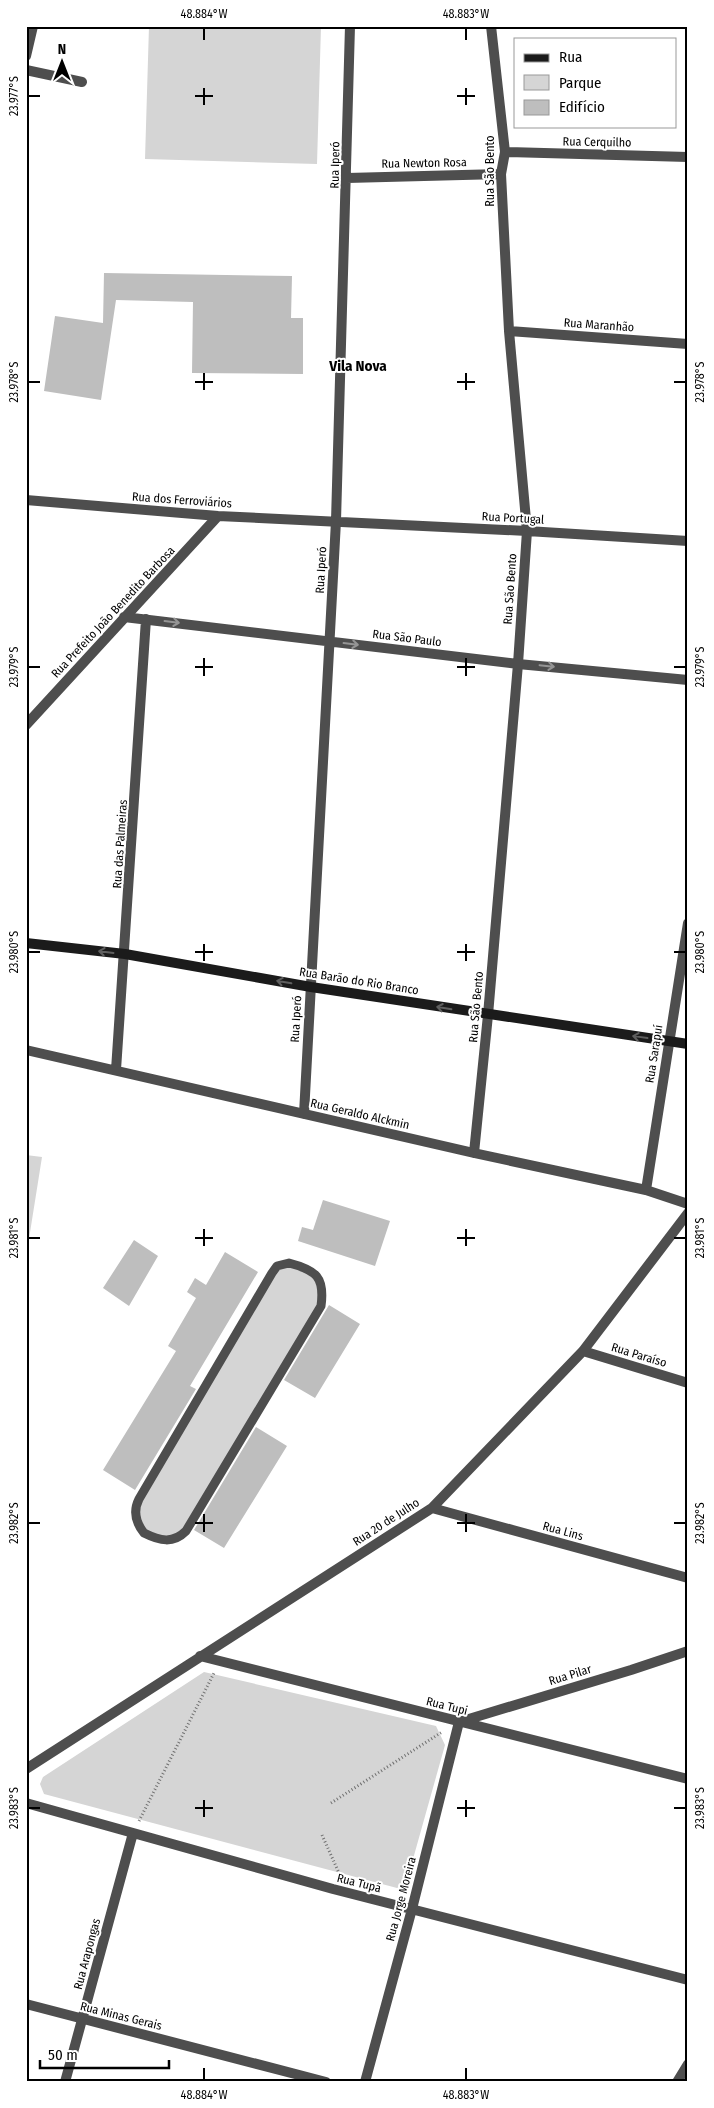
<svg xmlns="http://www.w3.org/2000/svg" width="714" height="2108" viewBox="0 0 714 2108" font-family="'Fira Sans Condensed',sans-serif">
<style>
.green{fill:#d5d5d5}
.building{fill:#bebebe}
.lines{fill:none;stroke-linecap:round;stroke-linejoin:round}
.path{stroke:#707070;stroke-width:3;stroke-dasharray:1 2.5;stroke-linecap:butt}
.lane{stroke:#4e4e4e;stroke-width:9}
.street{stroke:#4e4e4e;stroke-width:10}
.secondary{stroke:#1b1b1b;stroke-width:10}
.oneway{stroke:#959595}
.oneway2{stroke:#5f5f5f}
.ticks{fill:none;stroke:#000;stroke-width:2}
.labels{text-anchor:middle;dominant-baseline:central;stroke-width:4;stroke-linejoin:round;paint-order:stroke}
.street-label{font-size:12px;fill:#000;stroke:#fff}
.quarter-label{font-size:15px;font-weight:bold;fill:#000;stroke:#fff}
.neatline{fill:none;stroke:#000;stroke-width:2}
.ticks-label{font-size:12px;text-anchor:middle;fill:#000}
</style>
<rect width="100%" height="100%" fill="#fff"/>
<path class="green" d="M149,26H321L317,164L145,159Z
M26,1155L42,1157L28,1245L26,1244Z
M289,1265L301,1268L320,1284V1305L185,1530L169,1539L145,1532L139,1520L141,1500L278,1268Z
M204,1672L436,1726L445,1745L406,1884L397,1888L44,1794L40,1784L43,1777Z"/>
<path class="building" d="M104,273L292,276L291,318H303V374L192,373L193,302L116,300L101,400L44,391L55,316L103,323Z
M323,1200L390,1221L375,1266L298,1241L302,1227L313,1230Z
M134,1240L158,1256L129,1306L103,1288Z
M225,1252L258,1272L190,1386L196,1389L135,1490L103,1470L176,1351L168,1346L196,1298L187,1292L195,1278L206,1285Z
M329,1305L360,1324L315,1398L284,1380Z
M256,1427L287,1446L224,1548L194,1530Z"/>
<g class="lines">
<path class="path" d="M331,1803L442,1732
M139,1821L214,1673
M322,1835L339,1873"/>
<path class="lane" d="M289,1263C316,1270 325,1277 321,1306L186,1531C173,1544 160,1541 144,1533C136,1523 133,1511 139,1499L272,1273L277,1266Z"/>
<path class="street" d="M26,56L33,26
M26,70L82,82
M505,152L688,157
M347,178L501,174
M509,331L688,344
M26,500L218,516L527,531L688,541
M124,617L518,664L688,680
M26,725L218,516
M26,1050L474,1153L646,1190L688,1204
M116,1070L146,619
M304,1114L336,521L350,26
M474,1153L488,1015L518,664L527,531L509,331L501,174L505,152L491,26
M646,1190L688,923
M583,1351L688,1383
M432,1508L688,1578
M200,1656L688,1779
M26,1769L432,1508L583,1351L688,1213
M26,1803L333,1889L688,1980
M26,2004L326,2082
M65,2082L133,1833
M365,2082L412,1909L459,1722L631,1670L688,1651
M677,2082L688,2064"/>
<path class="secondary" d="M26,943L125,954L311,987L688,1044"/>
</g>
<defs><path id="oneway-shaft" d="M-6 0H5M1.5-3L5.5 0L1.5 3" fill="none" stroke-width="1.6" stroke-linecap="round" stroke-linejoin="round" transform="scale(1.25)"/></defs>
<g class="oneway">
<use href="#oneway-shaft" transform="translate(172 622) rotate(7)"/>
<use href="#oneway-shaft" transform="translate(351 644) rotate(7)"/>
<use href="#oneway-shaft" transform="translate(547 666) rotate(6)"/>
</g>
<g class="oneway2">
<use href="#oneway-shaft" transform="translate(106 952) rotate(-173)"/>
<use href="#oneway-shaft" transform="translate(284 982) rotate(-170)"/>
<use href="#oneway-shaft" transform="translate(444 1008) rotate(-171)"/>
<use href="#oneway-shaft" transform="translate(640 1037) rotate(-172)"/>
</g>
<path class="ticks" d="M204,28V40M466,28V40M204,88V105M466,88V105M28,96H40M195,96H213M457,96H475M204,373V390M466,373V390M28,382H40M195,382H213M457,382H475M674,382H686M204,658V676M466,658V676M28,667H40M195,667H213M457,667H475M674,667H686M204,944V961M466,944V961M28,952H40M195,952H213M457,952H475M674,952H686M204,1229V1246M466,1229V1246M28,1238H40M195,1238H213M457,1238H475M674,1238H686M204,1514V1532M466,1514V1532M28,1523H40M195,1523H213M457,1523H475M674,1523H686M204,1800V1817M466,1800V1817M28,1808H40M195,1808H213M457,1808H475M674,1808H686M204,2068V2080M466,2068V2080"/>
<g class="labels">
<g class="street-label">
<text transform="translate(597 142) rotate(1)">Rua Cerquilho</text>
<text transform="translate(424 163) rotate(-1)">Rua Newton Rosa</text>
<text transform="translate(335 165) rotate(-89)">Rua Iperó</text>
<text transform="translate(490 171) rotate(-90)">Rua São Bento</text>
<text transform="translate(599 325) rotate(4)">Rua Maranhão</text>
<text transform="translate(182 500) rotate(4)">Rua dos Ferroviários</text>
<text transform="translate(513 518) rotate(3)">Rua Portugal</text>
<text transform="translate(321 570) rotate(-87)">Rua Iperó</text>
<text transform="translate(510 589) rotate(-86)">Rua São Bento</text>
<text transform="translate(113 612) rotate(-47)">Rua Prefeito João Benedito Barbosa</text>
<text transform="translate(407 638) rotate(7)">Rua São Paulo</text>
<text transform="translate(120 844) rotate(-86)">Rua das Palmeiras</text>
<text transform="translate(359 981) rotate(9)">Rua Barão do Rio Branco</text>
<text transform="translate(476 1007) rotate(-85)">Rua São Bento</text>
<text transform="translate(296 1019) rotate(-87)">Rua Iperó</text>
<text transform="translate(654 1054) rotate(-81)">Rua Sarapuí</text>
<text transform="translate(360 1114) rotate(13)">Rua Geraldo Alckmin</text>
<text transform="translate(639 1355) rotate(17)">Rua Paraíso</text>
<text transform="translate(386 1522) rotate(-33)">Rua 20 de Julho</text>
<text transform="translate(563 1531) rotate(15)">Rua Lins</text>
<text transform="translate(570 1675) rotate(-17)">Rua Pilar</text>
<text transform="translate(447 1706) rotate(14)">Rua Tupi</text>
<text transform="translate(359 1883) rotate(14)">Rua Tupã</text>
<text transform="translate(401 1899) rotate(-75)">Rua Jorge Moreira</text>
<text transform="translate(87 1954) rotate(-75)">Rua Arapongas</text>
<text transform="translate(121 2016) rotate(14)">Rua Minas Gerais</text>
</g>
<g class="quarter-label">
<text x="358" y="366">Vila Nova</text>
</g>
</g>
<rect width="714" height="2108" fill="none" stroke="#ffffff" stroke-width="55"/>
<rect x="514" y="38" width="162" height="90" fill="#ffffff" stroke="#999999"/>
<rect x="524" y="54" width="25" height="8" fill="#1b1b1b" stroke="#999999"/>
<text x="559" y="62" font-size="15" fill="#000000">Rua</text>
<rect x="524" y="75" width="25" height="15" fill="#d5d5d5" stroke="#999999"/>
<text x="559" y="88" font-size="15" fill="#000000">Parque</text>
<rect x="524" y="100" width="25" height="15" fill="#bebebe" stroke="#999999"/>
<text x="559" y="112" font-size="15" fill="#000000">Edifício</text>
<g transform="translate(62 62)" stroke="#ffffff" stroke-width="4" paint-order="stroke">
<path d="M0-4L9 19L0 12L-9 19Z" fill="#000000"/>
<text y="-8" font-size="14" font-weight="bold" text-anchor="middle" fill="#000000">N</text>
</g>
<path d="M40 2060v8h129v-8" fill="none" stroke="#000000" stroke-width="2.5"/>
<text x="48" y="2060" font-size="15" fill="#000000" stroke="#ffffff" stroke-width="4" paint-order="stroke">50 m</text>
<rect x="28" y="28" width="658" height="2052" class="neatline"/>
<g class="ticks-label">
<text x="204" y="18">48.884°W</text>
<text x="466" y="18">48.883°W</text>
<text transform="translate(14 96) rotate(-90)" y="4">23.977°S</text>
<text transform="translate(14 382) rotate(-90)" y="4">23.978°S</text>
<text transform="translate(700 382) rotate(-90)" y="4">23.978°S</text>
<text transform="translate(14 667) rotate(-90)" y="4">23.979°S</text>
<text transform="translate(700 667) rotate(-90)" y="4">23.979°S</text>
<text transform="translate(14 952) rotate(-90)" y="4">23.980°S</text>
<text transform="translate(700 952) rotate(-90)" y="4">23.980°S</text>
<text transform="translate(14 1238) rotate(-90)" y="4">23.981°S</text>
<text transform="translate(700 1238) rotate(-90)" y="4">23.981°S</text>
<text transform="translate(14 1523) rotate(-90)" y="4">23.982°S</text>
<text transform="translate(700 1523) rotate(-90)" y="4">23.982°S</text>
<text transform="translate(14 1808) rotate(-90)" y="4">23.983°S</text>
<text transform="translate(700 1808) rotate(-90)" y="4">23.983°S</text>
<text x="204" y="2099">48.884°W</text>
<text x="466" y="2099">48.883°W</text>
</g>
</svg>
